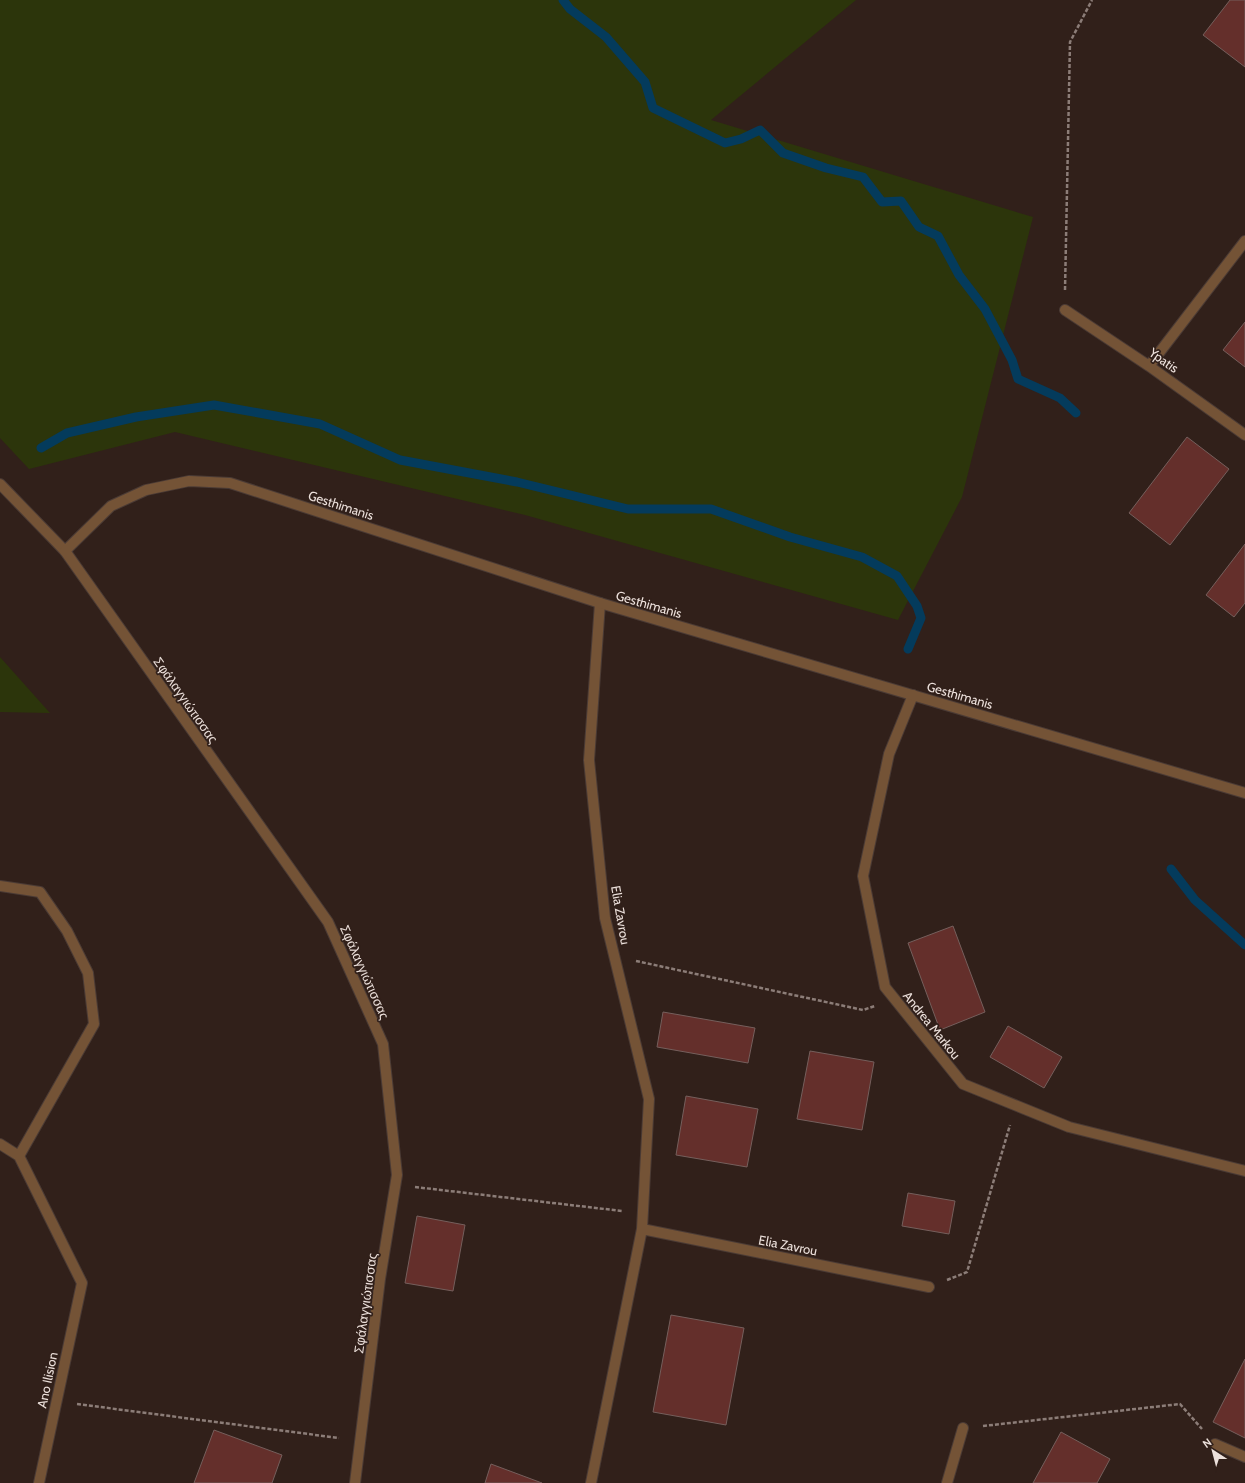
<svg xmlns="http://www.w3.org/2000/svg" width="1245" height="1483" viewBox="0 0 1245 1483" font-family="Cabin,sans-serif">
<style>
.green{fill:#2c350b}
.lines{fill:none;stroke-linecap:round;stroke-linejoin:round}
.stream{stroke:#043b5c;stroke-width:9}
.building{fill:#642f2b;stroke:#755f5c}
.minor-casing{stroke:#4b3b35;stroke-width:12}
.tertiary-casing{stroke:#4b3b35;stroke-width:12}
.path{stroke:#8c7d78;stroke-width:2.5;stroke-dasharray:4 2;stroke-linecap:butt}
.minor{stroke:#745336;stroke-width:10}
.tertiary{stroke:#745336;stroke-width:10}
.labels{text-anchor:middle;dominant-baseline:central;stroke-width:3.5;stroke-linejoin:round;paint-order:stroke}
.street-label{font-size:13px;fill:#ece0db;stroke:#31201a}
</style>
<rect width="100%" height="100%" fill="#31201a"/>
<path class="green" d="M0,0H856L711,120L1033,217L962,497L898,620L525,515L175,432L29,469L0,438Z
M0,657L50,713L0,712Z"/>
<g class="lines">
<path class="stream" d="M563,0L570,9L606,37L645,82L653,108L725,143L741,139L760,130L783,153L826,168L863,177L882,202L901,201L919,227L938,236L959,275L985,309L1012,360L1018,379L1060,398L1076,413
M41,448L67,433L136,417L214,405L320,424L400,460L517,482L628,509H711L790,537L862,557L897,576L917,606L921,618L908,649
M1171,869L1195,900L1245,945"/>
</g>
<path class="building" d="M1230,0H1245V67L1203,35Z
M1245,322V367L1223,350Z
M1187,437L1229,469L1170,545L1129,513Z
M1245,544V603L1234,617L1206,595Z
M953,926L985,1012L940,1030L908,943Z
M663,1012L755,1028L748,1063L657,1047Z
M1008,1026L1062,1057L1044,1088L990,1057Z
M810,1051L874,1062L862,1130L797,1119Z
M686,1096L758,1109L747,1167L676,1155Z
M908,1193L955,1201L949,1234L902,1226Z
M417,1216L465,1225L453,1291L405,1283Z
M671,1315L744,1328L726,1425L653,1412Z
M1245,1359V1438L1213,1422Z
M214,1430L282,1455L272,1483H194Z
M1061,1432L1110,1459L1097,1483H1033Z
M491,1464L542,1483H485Z"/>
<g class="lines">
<defs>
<path id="minor" d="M1065,310L1149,366L1245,435
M1149,366L1245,241
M0,484L65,551
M913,695L889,754L863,876L885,987L963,1084L1069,1127L1245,1171
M0,886L40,892L67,931L88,973L94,1024L19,1156
M0,1144L19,1156L82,1283L39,1483
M642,1229L929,1287
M1215,1444L1245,1457
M591,1483L642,1229L649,1099L605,918L589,760L600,603
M947,1483L963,1428"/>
<path id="tertiary" d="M355,1483L380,1279L397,1175L383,1044L328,922L65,551L111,506L146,490L189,481L230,483L600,603L1245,793"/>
</defs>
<use href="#minor" class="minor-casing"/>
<use href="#tertiary" class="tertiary-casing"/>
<path class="path" d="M1065,290L1070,42L1092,0
M636,961L863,1010L875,1006
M415,1187L622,1211
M947,1280L967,1272L1010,1125
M77,1404L339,1438
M983,1426L1180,1404L1202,1429"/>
<use href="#minor" class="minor"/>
<use href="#tertiary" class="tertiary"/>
</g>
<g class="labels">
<g class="street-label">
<text transform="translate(1164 360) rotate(35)">Ypatis</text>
<text transform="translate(341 505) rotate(18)">Gesthimanis</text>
<text transform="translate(649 604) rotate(16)">Gesthimanis</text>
<text transform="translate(960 695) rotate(16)">Gesthimanis</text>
<text transform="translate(186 700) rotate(55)">Σφάλαγγιώτισσας</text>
<text transform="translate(621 915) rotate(80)">Elia Zavrou</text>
<text transform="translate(365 972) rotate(66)">Σφάλαγγιώτισσας</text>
<text transform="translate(932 1025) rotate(51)">Andrea Markou</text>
<text transform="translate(788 1245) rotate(11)">Elia Zavrou</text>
<text transform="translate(365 1303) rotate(-82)">Σφάλαγγιώτισσας</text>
<text transform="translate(47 1380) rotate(-78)">Ano Ilision</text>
</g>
</g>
<g transform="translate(1213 1451) rotate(324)" stroke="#31201a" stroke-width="3" paint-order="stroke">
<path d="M0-3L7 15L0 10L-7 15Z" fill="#ece0db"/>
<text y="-6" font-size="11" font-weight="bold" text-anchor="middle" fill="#ece0db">N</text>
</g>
</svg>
